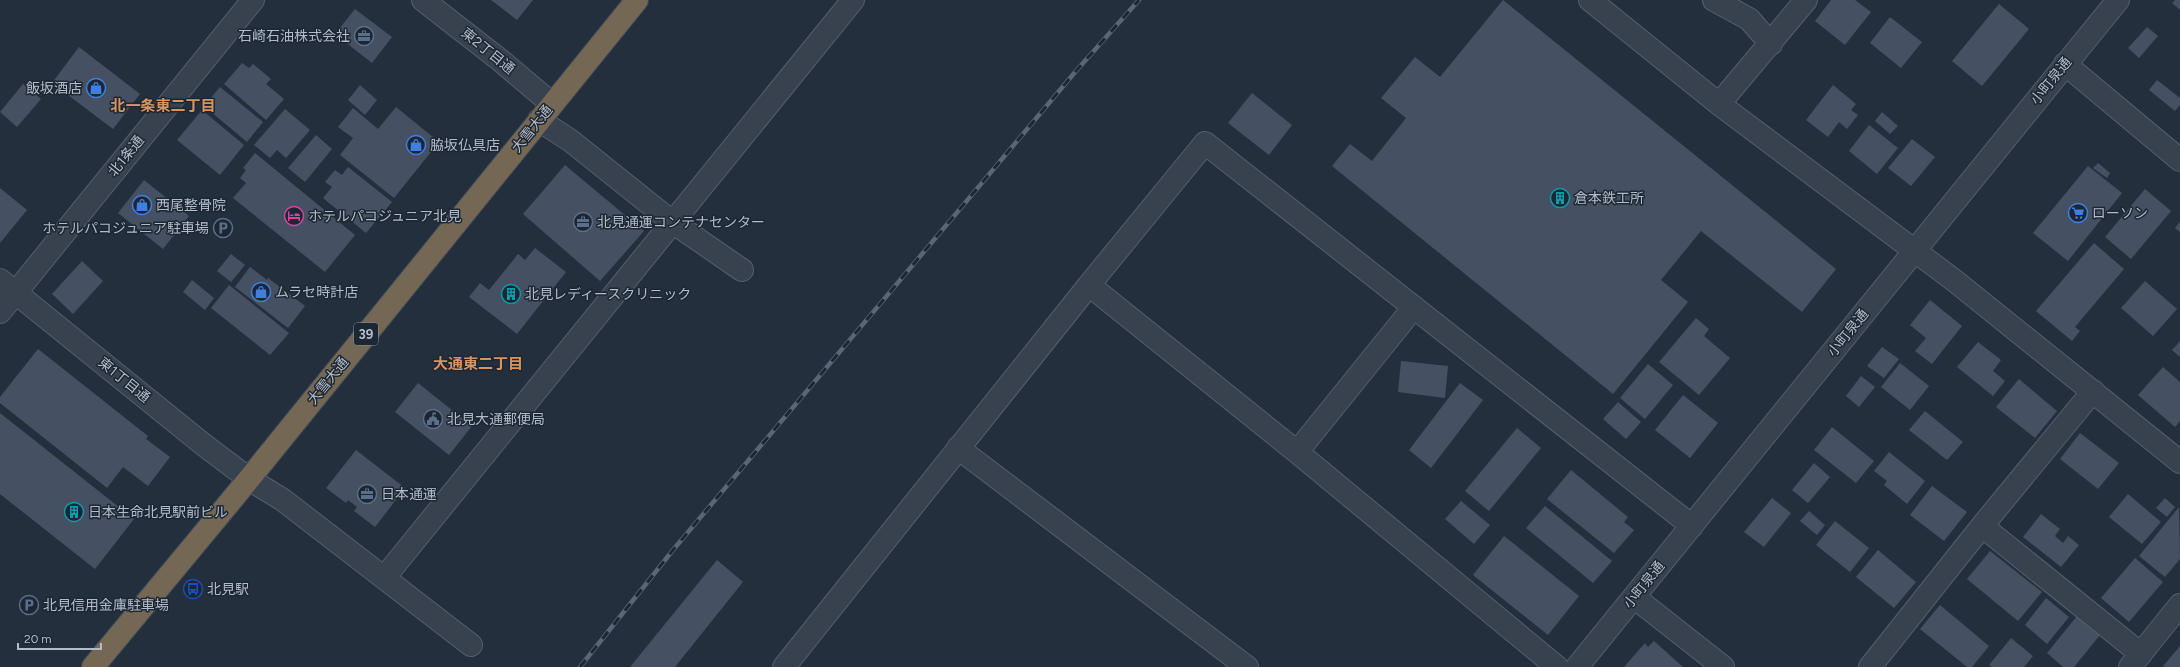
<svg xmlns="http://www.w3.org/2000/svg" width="2180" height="667" viewBox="0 0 2180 667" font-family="Figtree,'Noto Sans JP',sans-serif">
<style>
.building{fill:#455162}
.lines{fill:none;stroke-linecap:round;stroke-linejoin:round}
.minor-casing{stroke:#565f6c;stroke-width:24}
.highway-casing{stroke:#434c59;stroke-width:24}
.minor{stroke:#38414e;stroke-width:22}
.highway{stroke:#746855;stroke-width:22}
.rail-casing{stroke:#5a6575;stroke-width:4.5}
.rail{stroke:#1d2633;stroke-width:3;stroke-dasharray:9;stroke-linecap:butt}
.labels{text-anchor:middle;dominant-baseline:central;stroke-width:3;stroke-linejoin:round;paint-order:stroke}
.shield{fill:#1d2633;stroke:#878f9c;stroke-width:1}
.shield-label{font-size:13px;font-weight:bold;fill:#b4bcc9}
.poi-label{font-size:14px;fill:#b4bcc9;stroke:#1d2633;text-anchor:start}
.street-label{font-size:14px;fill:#b4bcc9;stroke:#1d2633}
.neighbourhood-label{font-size:15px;font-weight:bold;fill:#d59563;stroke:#1d2633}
</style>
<rect width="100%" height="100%" fill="#242f3e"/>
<path class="building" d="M491,0H533L517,20Z
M1503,0L1836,269L1802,312L1701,231L1661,280L1688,302L1613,394L1332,166L1350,144L1372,161L1406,118L1381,98L1415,57L1440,77Z
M1831,0H1855L1871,12L1845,45L1815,21Z
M2175,0H2180V10L2172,3Z
M1999,4L2029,29L1982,86L1952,61Z
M355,9L392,37L372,63L335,34Z
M1890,17L1922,42L1901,68L1870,43Z
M2147,27L2158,36L2139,58L2128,48Z
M79,47L140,94L113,129L52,83Z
M242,63L249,68L253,64L271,79L266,84L284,99L266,120L224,84Z
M2157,80L2180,98V105L2175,111L2149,90Z
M23,84L41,99L17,127L0,112Z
M360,85L377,100L365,115L348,100Z
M1833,85L1856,104L1851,110L1858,115L1847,129L1839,122L1828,137L1806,120Z
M220,87L263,122L247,142L204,106Z
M1252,93L1292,125L1269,155L1228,123Z
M396,107L439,142L394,198L340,155L353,138L338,127L353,108L378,129Z
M285,109L310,130L286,158L277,150L270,158L254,145Z
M202,110L244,145L220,175L177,140Z
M1882,112L1898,126L1890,134L1875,121Z
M1869,125L1898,148L1877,174L1849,151Z
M316,135L332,149L305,182L288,168Z
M1912,139L1935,157L1911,186L1888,168Z
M255,153L355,235L325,272L233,198L246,183L240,178L246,170L243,168Z
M2098,163L2110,173L2107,178L2093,168Z
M565,165L644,231L600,281L523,214Z
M2088,166L2122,193L2068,261L2033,233Z
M348,167L392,202L366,233L323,198L332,187L325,182L335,170L342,175Z
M144,180L189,216L163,249L118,213Z
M0,188L27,210L0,243Z
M2145,189L2171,211L2131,259L2105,237Z
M2180,222V232L2175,228Z
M2094,243L2124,269L2075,327L2080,331L2072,341L2036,311Z
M535,248L566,272L517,334L469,297L480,283L489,290L518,254L525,260Z
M231,254L245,265L231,282L217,271Z
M82,261L103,281L73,314L52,294Z
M250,267L267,280L268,278L305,306L288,328L235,287Z
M192,280L214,298L205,310L183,292Z
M2145,281L2177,309L2153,336L2121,308Z
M229,285L289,333L270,355L211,308Z
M1930,300L1962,326L1932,364L1915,351L1926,338L1910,325Z
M1696,318L1709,329L1704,336L1730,358L1699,395L1659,362Z
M2180,341V357L2172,350Z
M1978,342L2001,360L1993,371L2005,381L1993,396L1957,367Z
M1882,347L1899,359L1884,378L1867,366Z
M38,349L148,436L146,439L170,457L148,486L123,467L107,488L0,403V397Z
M1401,361L1448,366L1445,398L1398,392Z
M1900,363L1929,386L1910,410L1881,387Z
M1648,364L1673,385L1645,419L1620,398Z
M2163,367L2180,382V421L2175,427L2138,395Z
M1861,376L1875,387L1859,407L1846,396Z
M2019,379L2057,411L2035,438L1996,407Z
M418,383L472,426L449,455L395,412Z
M1460,383L1483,400L1431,468L1409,450Z
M1683,395L1718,423L1690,458L1655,430Z
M1618,402L1641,422L1626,439L1603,419Z
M1925,411L1963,442L1947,460L1909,430Z
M0,413L134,519L95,569L0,494Z
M1832,427L1874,461L1856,483L1814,450Z
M1517,428L1541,448L1489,511L1465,491Z
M2080,433L2119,463L2098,489L2060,459Z
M356,450L405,488L375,527L354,511L357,507L348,500L346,503L326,488Z
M1889,452L1925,481L1907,504L1884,485L1887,481L1874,471Z
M1814,463L1830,477L1808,503L1792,490Z
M1571,470L1628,517L1624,522L1634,530L1614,553L1547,499Z
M1932,486L1967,512L1944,541L1910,515Z
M2128,494L2161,522L2142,544L2109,517Z
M1772,498L1791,513L1764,547L1744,532Z
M2165,498L2175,507L2167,517L2156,508Z
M1461,501L1490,525L1474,544L1445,519Z
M1545,506L1612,561L1593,583L1526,528Z
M2179,507L2180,559L2165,577L2139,556Z
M1809,511L1825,525L1817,535L1800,521Z
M2041,514L2060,529L2055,536L2063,543L2068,536L2079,545L2061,567L2023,537Z
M1835,521L1869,548L1850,572L1816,545Z
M1504,536L1579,596L1548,635L1473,575Z
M1878,550L1916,582L1894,608L1856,577Z
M1990,551L2042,592L2018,621L1967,579Z
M2135,558L2163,582L2129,622L2101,598Z
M717,560L743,582L675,667H630Z
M2046,598L2069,617L2047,644L2025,625Z
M1940,605L1989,646L1972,667H1967L1920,629Z
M2077,616L2100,635L2074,667H2063L2047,653Z
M2011,638L2033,656L2024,667H1992L1989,665Z
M1654,641L1683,667H1624L1645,643L1648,647Z
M2180,646V667H2164L2163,666Z"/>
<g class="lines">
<defs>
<path id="minor" d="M423,0L500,60L552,104
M1590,0L1719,104L1955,281L2180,462
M1714,0L1749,19L1771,44
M2065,64L2180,160
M1719,104L1806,0
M539,120L571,141L671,221L742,270
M0,280L204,445L249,479L283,500L471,645
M0,312L253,0
M958,448L1247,667
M1297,452L1414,307
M1982,526L2141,654
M384,578L853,0
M1634,597L1723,667
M784,667L1089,285
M1557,667L1297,452L1089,285L1205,143L1692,526
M1577,667L2118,0
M1870,667L1982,526L2093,391
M2130,667L2180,605"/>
<path id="highway" d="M93,667L249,479L637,0"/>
</defs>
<use href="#minor" class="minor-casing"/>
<use href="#highway" class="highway-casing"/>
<use href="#minor" class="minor"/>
<use href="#highway" class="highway"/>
<defs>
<path id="rail" d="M580,667L673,550L1076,71L1139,0"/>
</defs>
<use href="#rail" class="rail-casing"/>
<use href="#rail" class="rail"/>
</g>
<defs>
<symbol id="office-ring" viewBox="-11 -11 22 22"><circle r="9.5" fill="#1d2633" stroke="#5c6f8a" stroke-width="1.5"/><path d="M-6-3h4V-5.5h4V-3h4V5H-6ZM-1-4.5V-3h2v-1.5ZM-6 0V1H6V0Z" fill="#5c6f8a"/></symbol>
<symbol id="shop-ring" viewBox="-11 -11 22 22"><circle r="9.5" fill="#1d2633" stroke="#3f7fe0" stroke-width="1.5"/><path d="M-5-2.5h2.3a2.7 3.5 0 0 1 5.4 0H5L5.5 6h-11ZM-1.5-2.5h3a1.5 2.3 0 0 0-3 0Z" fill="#3f7fe0"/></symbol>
<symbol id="building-ring" viewBox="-11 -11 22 22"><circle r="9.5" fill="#1d2633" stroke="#0f9aa8" stroke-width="1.5"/><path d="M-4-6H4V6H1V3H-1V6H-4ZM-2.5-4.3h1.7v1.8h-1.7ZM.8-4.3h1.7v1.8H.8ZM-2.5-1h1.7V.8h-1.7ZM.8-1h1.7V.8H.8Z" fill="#0f9aa8"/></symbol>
<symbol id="supermarket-ring" viewBox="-11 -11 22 22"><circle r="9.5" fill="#1d2633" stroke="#3f7fe0" stroke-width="1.5"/><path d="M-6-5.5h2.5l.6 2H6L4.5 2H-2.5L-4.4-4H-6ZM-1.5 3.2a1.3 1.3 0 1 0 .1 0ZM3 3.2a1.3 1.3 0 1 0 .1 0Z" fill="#3f7fe0"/></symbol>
<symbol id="hotel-ring" viewBox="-11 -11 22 22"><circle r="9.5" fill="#1d2633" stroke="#d1479c" stroke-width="1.5"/><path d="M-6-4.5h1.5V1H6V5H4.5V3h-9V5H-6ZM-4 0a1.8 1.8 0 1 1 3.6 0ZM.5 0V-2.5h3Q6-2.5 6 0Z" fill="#d1479c"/></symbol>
<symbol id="parking-ring" viewBox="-11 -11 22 22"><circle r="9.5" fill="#1d2633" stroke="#5c6f8a" stroke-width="1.5"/><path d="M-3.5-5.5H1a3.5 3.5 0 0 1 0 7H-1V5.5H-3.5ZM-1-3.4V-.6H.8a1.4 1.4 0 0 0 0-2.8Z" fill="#5c6f8a"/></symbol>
<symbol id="civic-ring" viewBox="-11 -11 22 22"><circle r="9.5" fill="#1d2633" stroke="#5c6f8a" stroke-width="1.5"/><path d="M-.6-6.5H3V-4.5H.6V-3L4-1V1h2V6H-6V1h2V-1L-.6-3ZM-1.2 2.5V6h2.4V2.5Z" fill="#5c6f8a"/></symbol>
<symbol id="bus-ring" viewBox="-11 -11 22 22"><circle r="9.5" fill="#1d2633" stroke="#1a4fb4" stroke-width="1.5"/><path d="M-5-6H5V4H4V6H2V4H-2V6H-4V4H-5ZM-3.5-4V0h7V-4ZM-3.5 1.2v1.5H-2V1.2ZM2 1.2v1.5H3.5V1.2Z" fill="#1a4fb4"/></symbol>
</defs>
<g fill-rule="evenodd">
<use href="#office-ring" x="353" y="25" width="22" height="22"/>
<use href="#shop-ring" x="85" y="77" width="22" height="22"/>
<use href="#shop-ring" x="405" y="134" width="22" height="22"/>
<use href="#building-ring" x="1549" y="187" width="22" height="22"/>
<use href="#shop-ring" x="131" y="194" width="22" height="22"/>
<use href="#supermarket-ring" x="2067" y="202" width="22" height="22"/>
<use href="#hotel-ring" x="283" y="205" width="22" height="22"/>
<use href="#office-ring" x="572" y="211" width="22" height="22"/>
<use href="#parking-ring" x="212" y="217" width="22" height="22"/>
<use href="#shop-ring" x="250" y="281" width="22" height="22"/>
<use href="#building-ring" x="500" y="283" width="22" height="22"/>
<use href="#civic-ring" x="422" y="408" width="22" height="22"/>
<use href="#office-ring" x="356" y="483" width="22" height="22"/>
<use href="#building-ring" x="63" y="501" width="22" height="22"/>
<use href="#bus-ring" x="182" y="578" width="22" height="22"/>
<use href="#parking-ring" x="18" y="594" width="22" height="22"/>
</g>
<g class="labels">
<rect class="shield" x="354" y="323" width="24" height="22" rx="3"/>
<g class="shield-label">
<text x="366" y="334">39</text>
</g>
<g class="poi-label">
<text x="350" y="36" text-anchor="end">石崎石油株式会社</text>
<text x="82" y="88" text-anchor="end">飯坂酒店</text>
<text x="430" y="145">脇坂仏具店</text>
<text x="1574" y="198">倉本鉄工所</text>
<text x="156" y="205">西尾整骨院</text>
<text x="2092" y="213">ローソン</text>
<text x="308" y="216">ホテルパコジュニア北見</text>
<text x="597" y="222">北見通運コンテナセンター</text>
<text x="209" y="228" text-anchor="end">ホテルパコジュニア駐車場</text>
<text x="275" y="292">ムラセ時計店</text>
<text x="525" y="294">北見レディースクリニック</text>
<text x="447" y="419">北見大通郵便局</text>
<text x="381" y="494">日本通運</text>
<text x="88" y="512">日本生命北見駅前ビル</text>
<text x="207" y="589">北見駅</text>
<text x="43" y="605">北見信用金庫駐車場</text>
</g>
<g class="street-label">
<text transform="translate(488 51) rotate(39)">東2丁目通</text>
<text transform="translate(2051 81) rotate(-51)">小町泉通</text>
<text transform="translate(532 129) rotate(-51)">大雪大通</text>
<text transform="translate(126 156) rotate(-51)">北1条通</text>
<text transform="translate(1848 333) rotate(-51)">小町泉通</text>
<text transform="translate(124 380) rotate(39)">東1丁目通</text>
<text transform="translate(328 381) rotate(-51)">大雪大通</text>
<text transform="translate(1644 585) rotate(-51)">小町泉通</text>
</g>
<g class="neighbourhood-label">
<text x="163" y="106">北一条東二丁目</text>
<text x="478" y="364">大通東二丁目</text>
</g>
</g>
<path d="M18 643v6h83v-6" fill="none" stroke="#b4bcc9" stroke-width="2"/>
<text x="24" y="643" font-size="12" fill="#b4bcc9" stroke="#1d2633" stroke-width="3" paint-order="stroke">20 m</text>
</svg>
